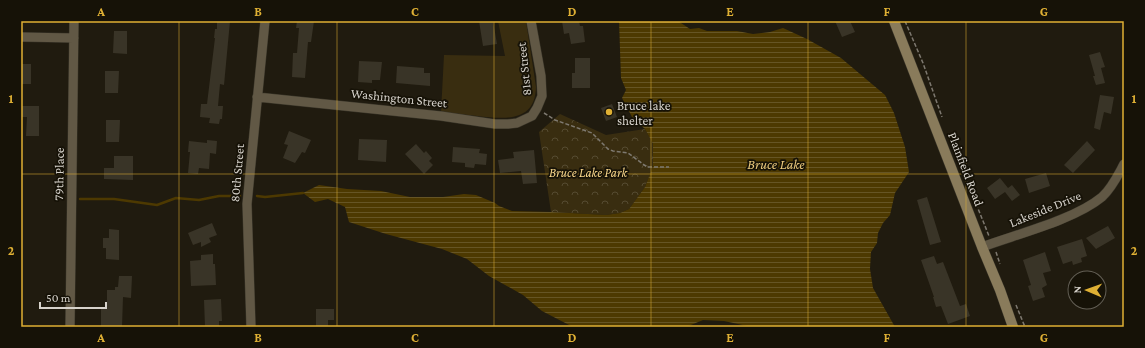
<svg xmlns="http://www.w3.org/2000/svg" width="1145" height="348" viewBox="0 0 1145 348" font-family="'Crimson Pro',serif">
<style>
.grass{fill:#392d10}
.park{fill:url(#park-crowns)}
.water{fill:url(#water-rules)}
.lines{fill:none;stroke-linecap:round;stroke-linejoin:round}
.stream{stroke:#4d3901;stroke-width:2.5}
.building{fill:#393427}
.minor-casing{stroke:#393529;stroke-width:10}
.secondary-casing{stroke:#393529;stroke-width:11}
.path{stroke:#7e7970;stroke-width:1.5;stroke-dasharray:4 2;stroke-linecap:butt}
.minor{stroke:#615845;stroke-width:9}
.secondary{stroke:#897b5b;stroke-width:10}
.grid{fill:none;stroke:#dfb034;stroke-width:1;stroke-opacity:0.55}
.poi-dot{fill:#dfb034;stroke:#161207;stroke-width:1.5}
.labels{text-anchor:middle;dominant-baseline:central;stroke-width:3.5;stroke-linejoin:round;paint-order:stroke}
.street-label{font-size:13px;fill:#d6d2cb;stroke:#161207}
.poi-label{font-size:13px;fill:#d6d2cb;stroke:#161207;text-anchor:start}
.park-label{font-size:13px;font-style:italic;fill:#f8d68a;stroke:#161207}
.water-label{font-size:14px;font-style:italic;fill:#e9c87c;stroke:#161207}
.neatline{fill:none;stroke:#dfb034;stroke-width:1.5}
.grid-label{font-size:13px;text-anchor:middle;font-weight:bold;fill:#dfb034}
</style>
<defs>
<pattern id="park-crowns" width="20" height="18" patternUnits="userSpaceOnUse"><rect width="20" height="18" fill="#392d10"/><path d="M2 6a3 3 0 1 1 6 0M12 15a3 3 0 1 1 6 0" fill="none" stroke="#554b31"/></pattern>
<pattern id="water-rules" width="6" height="5" patternUnits="userSpaceOnUse"><rect width="6" height="5" fill="#4d3901"/><path d="M0 2.5h6" fill="none" stroke="#665525"/></pattern>
</defs>
<rect width="100%" height="100%" fill="#201b0f"/>
<path class="grass" d="M498,21H526L536,87C535,123 504,119 477,116C465,115 453,113 441,112L444,55L505,56Z"/>
<path class="park" d="M560,114L606,135L645,129L653,144V166L645,187L629,209L620,213L606,215L551,212L539,132Z"/>
<path class="water" d="M619,21H678L690,29L699,28L707,31H737L753,34L770,32L783,28L807,39L841,58L885,95L894,113L905,147L909,172L895,193L890,215L883,223L878,233L877,243L871,252L870,269L873,288L895,327H752L724,321L703,320L686,327H573L542,311L523,295L489,276L467,259L442,249L386,234L349,222L345,207L328,199L315,202L303,193L319,185L347,189L381,191L410,197H443L464,194L476,195L495,203L499,206L512,211L551,212L606,215L620,213L629,209L645,187L653,166V144L645,129L632,117L622,98L626,90L621,78Z"/>
<g class="lines">
<path class="stream" d="M257,196L265,197L303,193
M80,199H114L157,205L176,198L199,200L219,196H240"/>
</g>
<path class="building" d="M217,21H230L224,85L220,84L218,106H223L222,119H220L219,124L209,123L210,118L200,117L201,104H207L215,38H214L215,29H217Z
M297,21H314L311,42H308L305,78L292,77L293,53H297L299,28H296Z
M479,21H493L497,44L483,46Z
M562,21H579L580,26H583L585,42L571,44L569,33L564,34Z
M835,21H850L855,32L842,37Z
M114,31H127V54L113,53Z
M1100,52L1105,67L1101,68L1105,83L1096,85L1093,76H1095L1089,55Z
M575,58H590V88H572V73H575Z
M359,61L382,62L380,80H372V83L358,82Z
M21,64H31V84H21Z
M397,66L424,68V73H430V86L396,83Z
M105,71H119L118,93H105Z
M1100,95L1114,97L1111,114L1104,112L1100,130L1094,128Z
M612,104L617,117L606,121L601,108Z
M21,106H39V136H26L27,117H21Z
M106,120H120L119,142H106Z
M289,131L311,140L305,153L302,152L295,163L283,158L288,145L284,144Z
M359,139L387,140L386,162L358,160Z
M207,140L217,141L216,154L210,153L209,169L199,168L198,174L188,173L190,152H188L189,141L207,143Z
M1087,141L1095,150L1073,173L1064,165Z
M416,144L424,153L426,151L432,158L429,161L433,165L424,174L405,154Z
M453,147L480,149L479,153L487,154L486,165L475,164L474,168L465,167V163L452,162Z
M534,150L537,183L523,184L521,171L500,173L498,160L514,158L513,152Z
M114,156H133V180L104,179V168H114Z
M1046,173L1050,186L1029,193L1025,179Z
M1000,178L1008,188L1012,185L1020,195L1012,201L1005,192L995,199L987,188Z
M927,197L941,242L930,245L917,200Z
M212,223L217,235L209,238L211,242L201,247V242L193,245L188,233Z
M1108,226L1115,238L1096,249L1086,238Z
M109,229L119,230V260L106,259V248H103V238H109Z
M1082,239L1087,256L1081,258L1082,262L1073,265L1072,261L1063,264L1057,247Z
M1045,252L1051,271L1043,273L1047,285L1042,288L1045,297L1033,301L1028,286L1031,285L1023,260Z
M213,254V264H215L216,285L191,286L190,261L201,260V255Z
M934,256L937,264L943,262L960,306L966,304L970,316L948,324L941,306L936,307L933,297H934L921,260Z
M119,276H132L131,298L123,297L122,327H101V309H107V290H115V287H118Z
M221,299L222,321H219V327H205L204,300Z
M316,309H334V320H328V327H316Z"/>
<g class="lines">
<defs>
<path id="minor" d="M21,37L74,38
M257,97L441,116L495,124H508L517,123L532,116L537,108L542,96L541,76L531,21
M982,247C1017,234 1074,220 1102,197C1112,188 1118,175 1124,164
M70,327L74,21
M251,327L247,204L265,21"/>
<path id="secondary" d="M894,21L982,247L1000,290L1013,327"/>
</defs>
<use href="#minor" class="minor-casing"/>
<use href="#secondary" class="secondary-casing"/>
<path class="path" d="M905,21L923,63L942,117
M544,113L555,120L592,133L608,149L613,151L628,153L647,167H669
M965,176L989,236
M996,252L1000,264
M1016,305L1025,327"/>
<use href="#minor" class="minor"/>
<use href="#secondary" class="secondary"/>
</g>
<path class="grid" d="M179,21V327M337,21V327M494,21V327M651,21V327M808,21V327M966,21V327M21,174H1124"/>
<circle class="poi-dot" cx="609" cy="112" r="4"/>
<g class="labels">
<g class="street-label">
<text transform="translate(524 69) rotate(-96)">81st Street</text>
<text transform="translate(399 98) rotate(6)">Washington Street</text>
<text transform="translate(966 169) rotate(69)">Plainfield Road</text>
<text transform="translate(237 173) rotate(-85)">80th Street</text>
<text transform="translate(59 174) rotate(-89)">79th Place</text>
<text transform="translate(1045 209) rotate(-22)">Lakeside Drive</text>
</g>
<g class="poi-label">
<text x="617" y="105">Bruce lake<tspan x="617" dy="15">shelter</tspan></text>
</g>
<g class="park-label">
<text x="588" y="172">Bruce Lake Park</text>
</g>
<g class="water-label">
<text x="776" y="164">Bruce Lake</text>
</g>
</g>
<rect width="1145" height="348" fill="none" stroke="#161207" stroke-width="44"/>
<g transform="translate(1087 290) rotate(272)"><circle r="19" fill="#161207" stroke="#635f55"/>
<path d="M0-3L7 15L0 10L-7 15Z" fill="#dfb034"/>
<text y="-6" font-size="11" font-weight="bold" text-anchor="middle" fill="#d6d2cb">N</text>
</g>
<path d="M40 302v6h66v-6" fill="none" stroke="#d6d2cb" stroke-width="2"/>
<text x="46" y="302" font-size="12" fill="#d6d2cb" stroke="#161207" stroke-width="3" paint-order="stroke">50 m</text>
<rect x="22" y="22" width="1101" height="304" class="neatline"/>
<g class="grid-label">
<text x="101" y="16">A</text>
<text x="258" y="16">B</text>
<text x="415" y="16">C</text>
<text x="572" y="16">D</text>
<text x="730" y="16">E</text>
<text x="887" y="16">F</text>
<text x="1044" y="16">G</text>
<text x="11" y="103">1</text>
<text x="1134" y="103">1</text>
<text x="11" y="255">2</text>
<text x="1134" y="255">2</text>
<text x="101" y="342">A</text>
<text x="258" y="342">B</text>
<text x="415" y="342">C</text>
<text x="572" y="342">D</text>
<text x="730" y="342">E</text>
<text x="887" y="342">F</text>
<text x="1044" y="342">G</text>
</g>
</svg>
